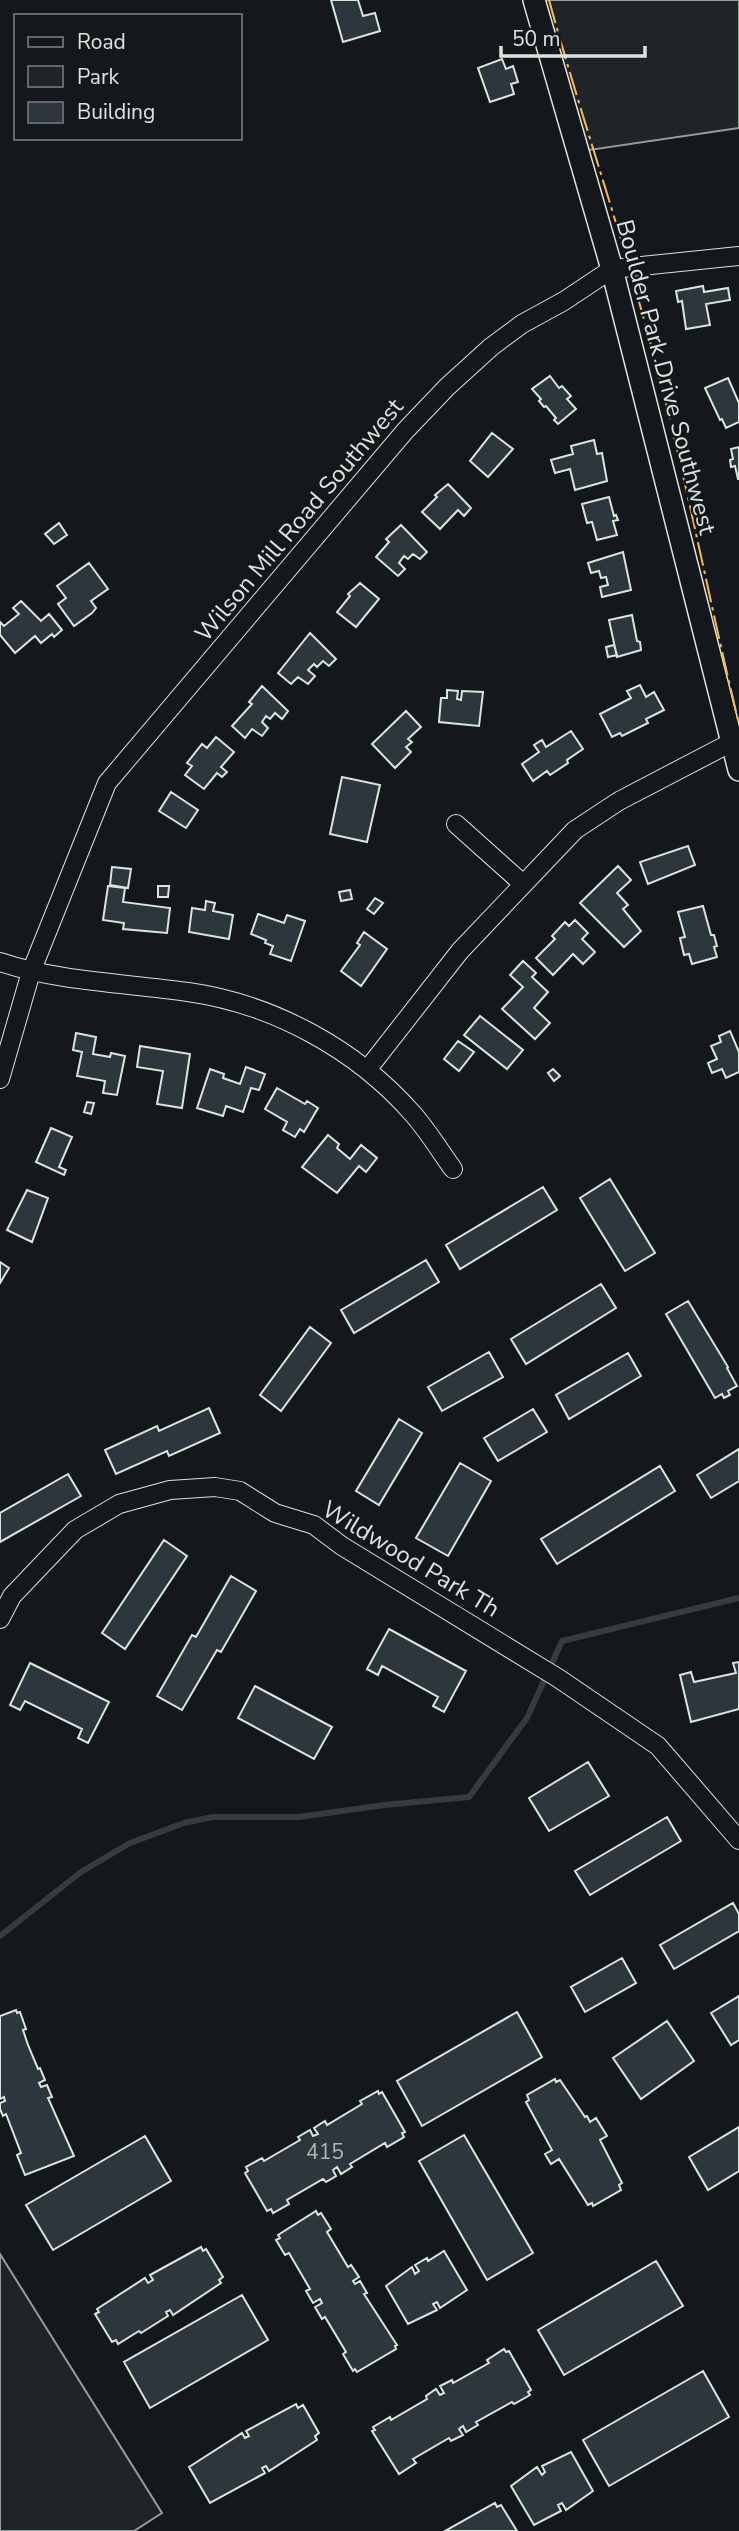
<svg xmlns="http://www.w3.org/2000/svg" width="739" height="2531" viewBox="0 0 739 2531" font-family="'Nunito Sans',sans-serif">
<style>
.green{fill:#202428;stroke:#939e99;stroke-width:2}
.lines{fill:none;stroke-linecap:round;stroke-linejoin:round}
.stream{stroke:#363b3e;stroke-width:6}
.building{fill:#2c363c;stroke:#d8e6dc;stroke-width:2}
.minor-casing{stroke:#d8e6dc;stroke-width:20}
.tertiary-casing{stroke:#d8e6dc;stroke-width:24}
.minor{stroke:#14181c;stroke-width:18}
.tertiary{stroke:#14181c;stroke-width:21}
.power{stroke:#ffb74d;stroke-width:2;stroke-dasharray:24 5 3.5 5;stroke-linecap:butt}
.labels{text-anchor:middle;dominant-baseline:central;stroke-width:5;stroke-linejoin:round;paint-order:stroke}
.number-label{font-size:21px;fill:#adbab4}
.street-label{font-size:24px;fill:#d8e6dc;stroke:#14181c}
</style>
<rect width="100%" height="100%" fill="#14181c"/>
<path class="green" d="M537,0H739V128L576,152Z
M0,2254L162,2513L134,2531H0Z"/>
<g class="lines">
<path class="stream" d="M0,1936L81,1872L130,1843L184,1823L213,1817H299L384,1805L469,1797L527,1718L562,1641L739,1598"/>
</g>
<path class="building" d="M331,0H358L363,16L375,13L380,31L343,42Z
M502,59L506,69L513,66L518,82L511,84L514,94L490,102L478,68Z
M703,286L704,292L728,288L730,300L706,304L710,325L686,329L682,301L678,302L676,291Z
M550,376L559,388L562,386L571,396L567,399L576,409L558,424L554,420L556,418L546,406L544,407L539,401L541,399L532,389Z
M728,378L739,403V422L726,428L722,419L720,420L705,388Z
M492,433L513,449L488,477L470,461Z
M594,440L597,454L602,453L607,481L575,490L570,469L555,473L551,460L573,454L571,446Z
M739,447V479H738L735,466L731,467L730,460L733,459L731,449Z
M448,484L471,508L464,516L458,510L440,529L422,512L437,497L435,495Z
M609,497L614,516L616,515L618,520L613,521L617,535L597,540L592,522L587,523L582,504Z
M59,523L67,535L54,544L45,534Z
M401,525L427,552L420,559L413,554L408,559L404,556L399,563L405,569L398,576L376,557L389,542L386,539Z
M623,552L631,590L602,597L600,587L608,585L606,577L601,578L599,571L591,573L588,563Z
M89,563L108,589L91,601L96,608L92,613L74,626L58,604L66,598L57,586Z
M360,583L379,599L356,627L337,612L350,596L348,594Z
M21,601L41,621L49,614L62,630L54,637L52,634L41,643L35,636L15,653L0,635V622L4,626L19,614L13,608Z
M632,615L637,641L640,642L641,650L617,657L609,620Z
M310,633L336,659L329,666L323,661L317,667L314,664L308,670L315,676L308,684L298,677L291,684L278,673Z
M614,645L617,655L608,657L606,647Z
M640,685L646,697L654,692L664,710L646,719L648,723L622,736L620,733L612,737L600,714L631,698L627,691Z
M262,686L288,711L282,719L275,713L270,719L266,716L262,722L268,728L262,736L252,729L245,738L232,726L252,704L249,702Z
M447,690L458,691L457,699L461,700L462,691L483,692L479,726L439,722L441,698H447Z
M406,711L421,727L408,739L412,742L406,747L411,752L395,768L372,744Z
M571,731L583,749L567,760L568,763L550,775L547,771L533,781L522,764L539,752L534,745L542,740L546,747Z
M216,737L234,752L221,767L227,772L222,777L217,773L204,789L185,775L192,766L187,763L202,744L207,748Z
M342,777L380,785L367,842L330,834Z
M171,792L198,810L186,828L159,811Z
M688,846L695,865L648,884L640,862Z
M618,866L631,880L617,893L628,905L623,909L641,931L624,947L580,903Z
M112,867L131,869L128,888L110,885Z
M108,886L125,888L123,902L170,908L167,933L123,929L124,923L103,920Z
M158,886H169L168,897H158Z
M350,890L352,899L341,901L339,892Z
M375,898L383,903L374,914L367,909Z
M206,901L215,903L213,911L233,915L229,939L189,932L192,908L205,910Z
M703,906L711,935H714L717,946L714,947L717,957L692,964L689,954L684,955L680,938L685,937L678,912Z
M258,914L284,923L287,915L305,921L291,961L270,954L273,946L265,943L266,940L251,934Z
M575,920L588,933L582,939L595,952L583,964L573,954L553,975L536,958L555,939L552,936L565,922L569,926Z
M364,932L387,949L361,986L341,971L360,945L357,943Z
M523,961L536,973L532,977L548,992L534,1008L550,1023L535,1039L502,1009L523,987L510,975Z
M480,1016L523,1050L507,1069L464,1035Z
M730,1031L739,1052V1072L726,1078L722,1069L712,1073L708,1063L717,1059L711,1046L721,1042L719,1036Z
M76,1033L96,1037L93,1054L110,1057L111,1053L125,1056L117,1095L103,1093L105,1081L77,1076L82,1052L73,1050Z
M458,1041L474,1052L459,1071L444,1059Z
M140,1046L190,1054L182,1108L157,1104L163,1071L137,1067Z
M246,1067L265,1074L259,1090L251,1088L243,1112L226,1106L223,1116L197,1108L210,1069L224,1074L223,1078L240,1084Z
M553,1069L560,1076L554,1081L548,1073Z
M277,1088L305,1104L307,1101L318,1108L304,1132L300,1129L295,1137L283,1130L287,1122L265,1109Z
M87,1102L94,1103L91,1114L84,1112Z
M51,1128L72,1137L59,1167L66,1170L64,1175L36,1162Z
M328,1135L339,1144L337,1148L350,1159L361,1145L377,1158L366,1172L359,1166L337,1193L302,1167Z
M610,1179L655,1253L625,1271L580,1198Z
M543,1187L557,1210L460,1269L446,1245Z
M27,1190L48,1198L32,1242L7,1230Z
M426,1260L439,1282L354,1333L341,1310Z
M0,1262L9,1268L0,1283Z
M601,1284L616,1308L526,1364L511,1339Z
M688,1301L728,1367L727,1368L737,1386L728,1391L730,1395L724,1398L722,1394L715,1398L666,1314Z
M310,1327L331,1343L281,1411L260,1395Z
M489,1352L503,1377L442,1411L428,1387Z
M628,1353L641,1376L569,1419L556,1395Z
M209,1408L220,1433L169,1456L167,1451L116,1474L105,1450L157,1426L159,1431Z
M533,1409L547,1432L498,1461L484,1438Z
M399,1419L422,1433L379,1505L356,1491Z
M739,1449V1481L711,1498L697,1475Z
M460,1463L491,1481L448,1556L416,1538Z
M660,1466L675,1491L557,1564L541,1539Z
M68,1474L81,1496L0,1542V1513Z
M164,1540L187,1556L125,1649L102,1633Z
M231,1576L256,1591L221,1652L217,1650L182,1710L157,1696L192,1635L196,1637Z
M389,1629L466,1671L444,1712L433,1706L438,1697L382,1666L378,1675L367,1669Z
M739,1662V1709L691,1722L680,1675L691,1672L694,1682L736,1673L733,1663Z
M30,1663L109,1702L88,1743L78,1738L82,1729L25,1701L20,1710L10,1705Z
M255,1686L332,1727L314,1759L238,1718Z
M588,1762L609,1796L549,1831L529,1798Z
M667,1817L681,1841L590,1895L575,1871Z
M733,1903L739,1914V1931L674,1969L660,1945Z
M622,1958L636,1983L585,2012L571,1987Z
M739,1996V2040L731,2045L711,2013Z
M16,2010L17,2013L20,2012L26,2029L23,2030L28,2045L38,2069L40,2068L45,2080L39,2083L41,2087L47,2085L52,2097L48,2098L74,2156L25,2175L17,2155L21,2153L6,2114L3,2116L0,2109V2103L5,2101L4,2097L0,2099V2016Z
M517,2012L542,2057L422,2126L397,2081Z
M667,2021L694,2061L641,2099L613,2058Z
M555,2079L556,2082L560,2080L585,2117L587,2116L590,2122L596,2118L607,2136L600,2140L622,2183L619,2185L621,2190L593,2206L592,2203L588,2205L559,2159L551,2164L545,2154L552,2150L526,2102L529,2100L527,2095Z
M378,2091L379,2094L382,2092L405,2132L402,2133L404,2137L387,2147L385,2143L350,2164L352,2167L341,2174L337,2167L333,2170L336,2176L326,2182L323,2179L287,2200L289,2204L273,2213L271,2209L267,2211L245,2173L248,2171L246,2167L262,2158L264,2161L300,2140L298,2137L310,2130L313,2136L318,2134L314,2128L325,2121L327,2125L362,2104L360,2101Z
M739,2127V2171L708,2190L689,2157Z
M464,2135L533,2253L487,2280L419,2161Z
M145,2136L171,2181L53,2250L26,2205Z
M316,2211L318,2215L321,2213L331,2229L327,2232L348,2267L351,2265L359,2277L353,2281L355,2284L360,2281L367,2293L364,2294L397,2345L395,2346L396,2349L357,2372L355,2369L353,2371L343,2354L346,2352L325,2317L322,2319L315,2307L322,2303L320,2299L313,2303L306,2291L310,2289L289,2253L285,2255L276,2240L280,2238L278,2235Z
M201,2247L203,2251L206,2249L223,2277L219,2280L221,2283L173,2315L170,2310L166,2312L168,2316L141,2333L139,2331L118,2344L116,2340L112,2342L95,2314L99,2312L97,2309L145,2278L148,2283L153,2280L150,2275Z
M444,2251L467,2290L440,2308L437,2302L433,2304L437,2310L408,2324L386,2286L412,2267L415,2274L419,2271L415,2265L427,2258L428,2261Z
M656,2261L683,2306L564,2375L538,2330Z
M242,2295L268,2340L150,2408L124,2362Z
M504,2349L506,2352L509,2351L531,2390L528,2392L530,2395L514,2404L512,2402L476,2422L478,2425L466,2432L463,2426L459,2429L463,2435L451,2441L449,2438L413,2459L416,2463L399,2474L372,2431L375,2430L373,2427L390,2417L391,2420L427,2399L426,2396L436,2389L440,2395L444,2393L440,2386L452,2380L453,2383L489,2363L487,2360Z
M703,2371L729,2417L609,2486L583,2440Z
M296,2404L298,2408L303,2405L319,2433L315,2436L317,2440L269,2471L266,2466L262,2468L265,2473L210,2503L189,2467L242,2433L245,2438L249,2436L246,2431Z
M571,2452L593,2491L566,2510L562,2503L558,2505L561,2511L534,2525L511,2486L537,2467L542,2475L545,2472L542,2466Z
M495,2503L497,2507L501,2505L517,2531H445Z"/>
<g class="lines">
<defs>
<path id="minor" d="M456,824L522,883
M0,962C60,982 126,983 188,992C273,1004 356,1049 413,1114C428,1131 440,1151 453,1169
M367,1070L460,951L575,830L619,801L732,742
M0,1079L31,972L107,783L405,431L447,387L491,347L522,324L564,301L612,269L739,256
M0,1619L12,1596L75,1530L119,1504L170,1490L215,1487L240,1491L275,1513L314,1525L342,1546L558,1678L658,1746L739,1840"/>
<path id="tertiary" d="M534,0L612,269L739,770"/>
</defs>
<use href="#minor" class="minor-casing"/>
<use href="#tertiary" class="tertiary-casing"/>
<use href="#minor" class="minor"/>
<use href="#tertiary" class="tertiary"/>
<path class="power" d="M549,0C578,106 614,210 643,316C681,450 706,588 739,724"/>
</g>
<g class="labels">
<g class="number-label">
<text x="325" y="2152">415</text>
</g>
<g class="street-label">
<text transform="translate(666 377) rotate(75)">Boulder Park Drive Southwest</text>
<text transform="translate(299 520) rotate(-50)">Wilson Mill Road Southwest</text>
<text transform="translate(411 1559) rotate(31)">Wildwood Park Th</text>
</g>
</g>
<rect x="14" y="14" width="228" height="126" fill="#14181c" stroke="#626a69" stroke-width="2"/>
<rect x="28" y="37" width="35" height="10" fill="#14181c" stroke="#626a69" stroke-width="2"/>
<text x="77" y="49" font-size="21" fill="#d8e6dc">Road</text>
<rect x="28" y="66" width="35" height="21" fill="#202428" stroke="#626a69" stroke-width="2"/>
<text x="77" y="84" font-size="21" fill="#d8e6dc">Park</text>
<rect x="28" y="102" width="35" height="21" fill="#2c363c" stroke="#626a69" stroke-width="2"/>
<text x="77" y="119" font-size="21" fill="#d8e6dc">Building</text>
<path d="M501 46v10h144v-10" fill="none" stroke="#d8e6dc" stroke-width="3.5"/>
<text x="512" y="46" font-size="21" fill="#d8e6dc" stroke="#14181c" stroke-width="5" paint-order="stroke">50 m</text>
</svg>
